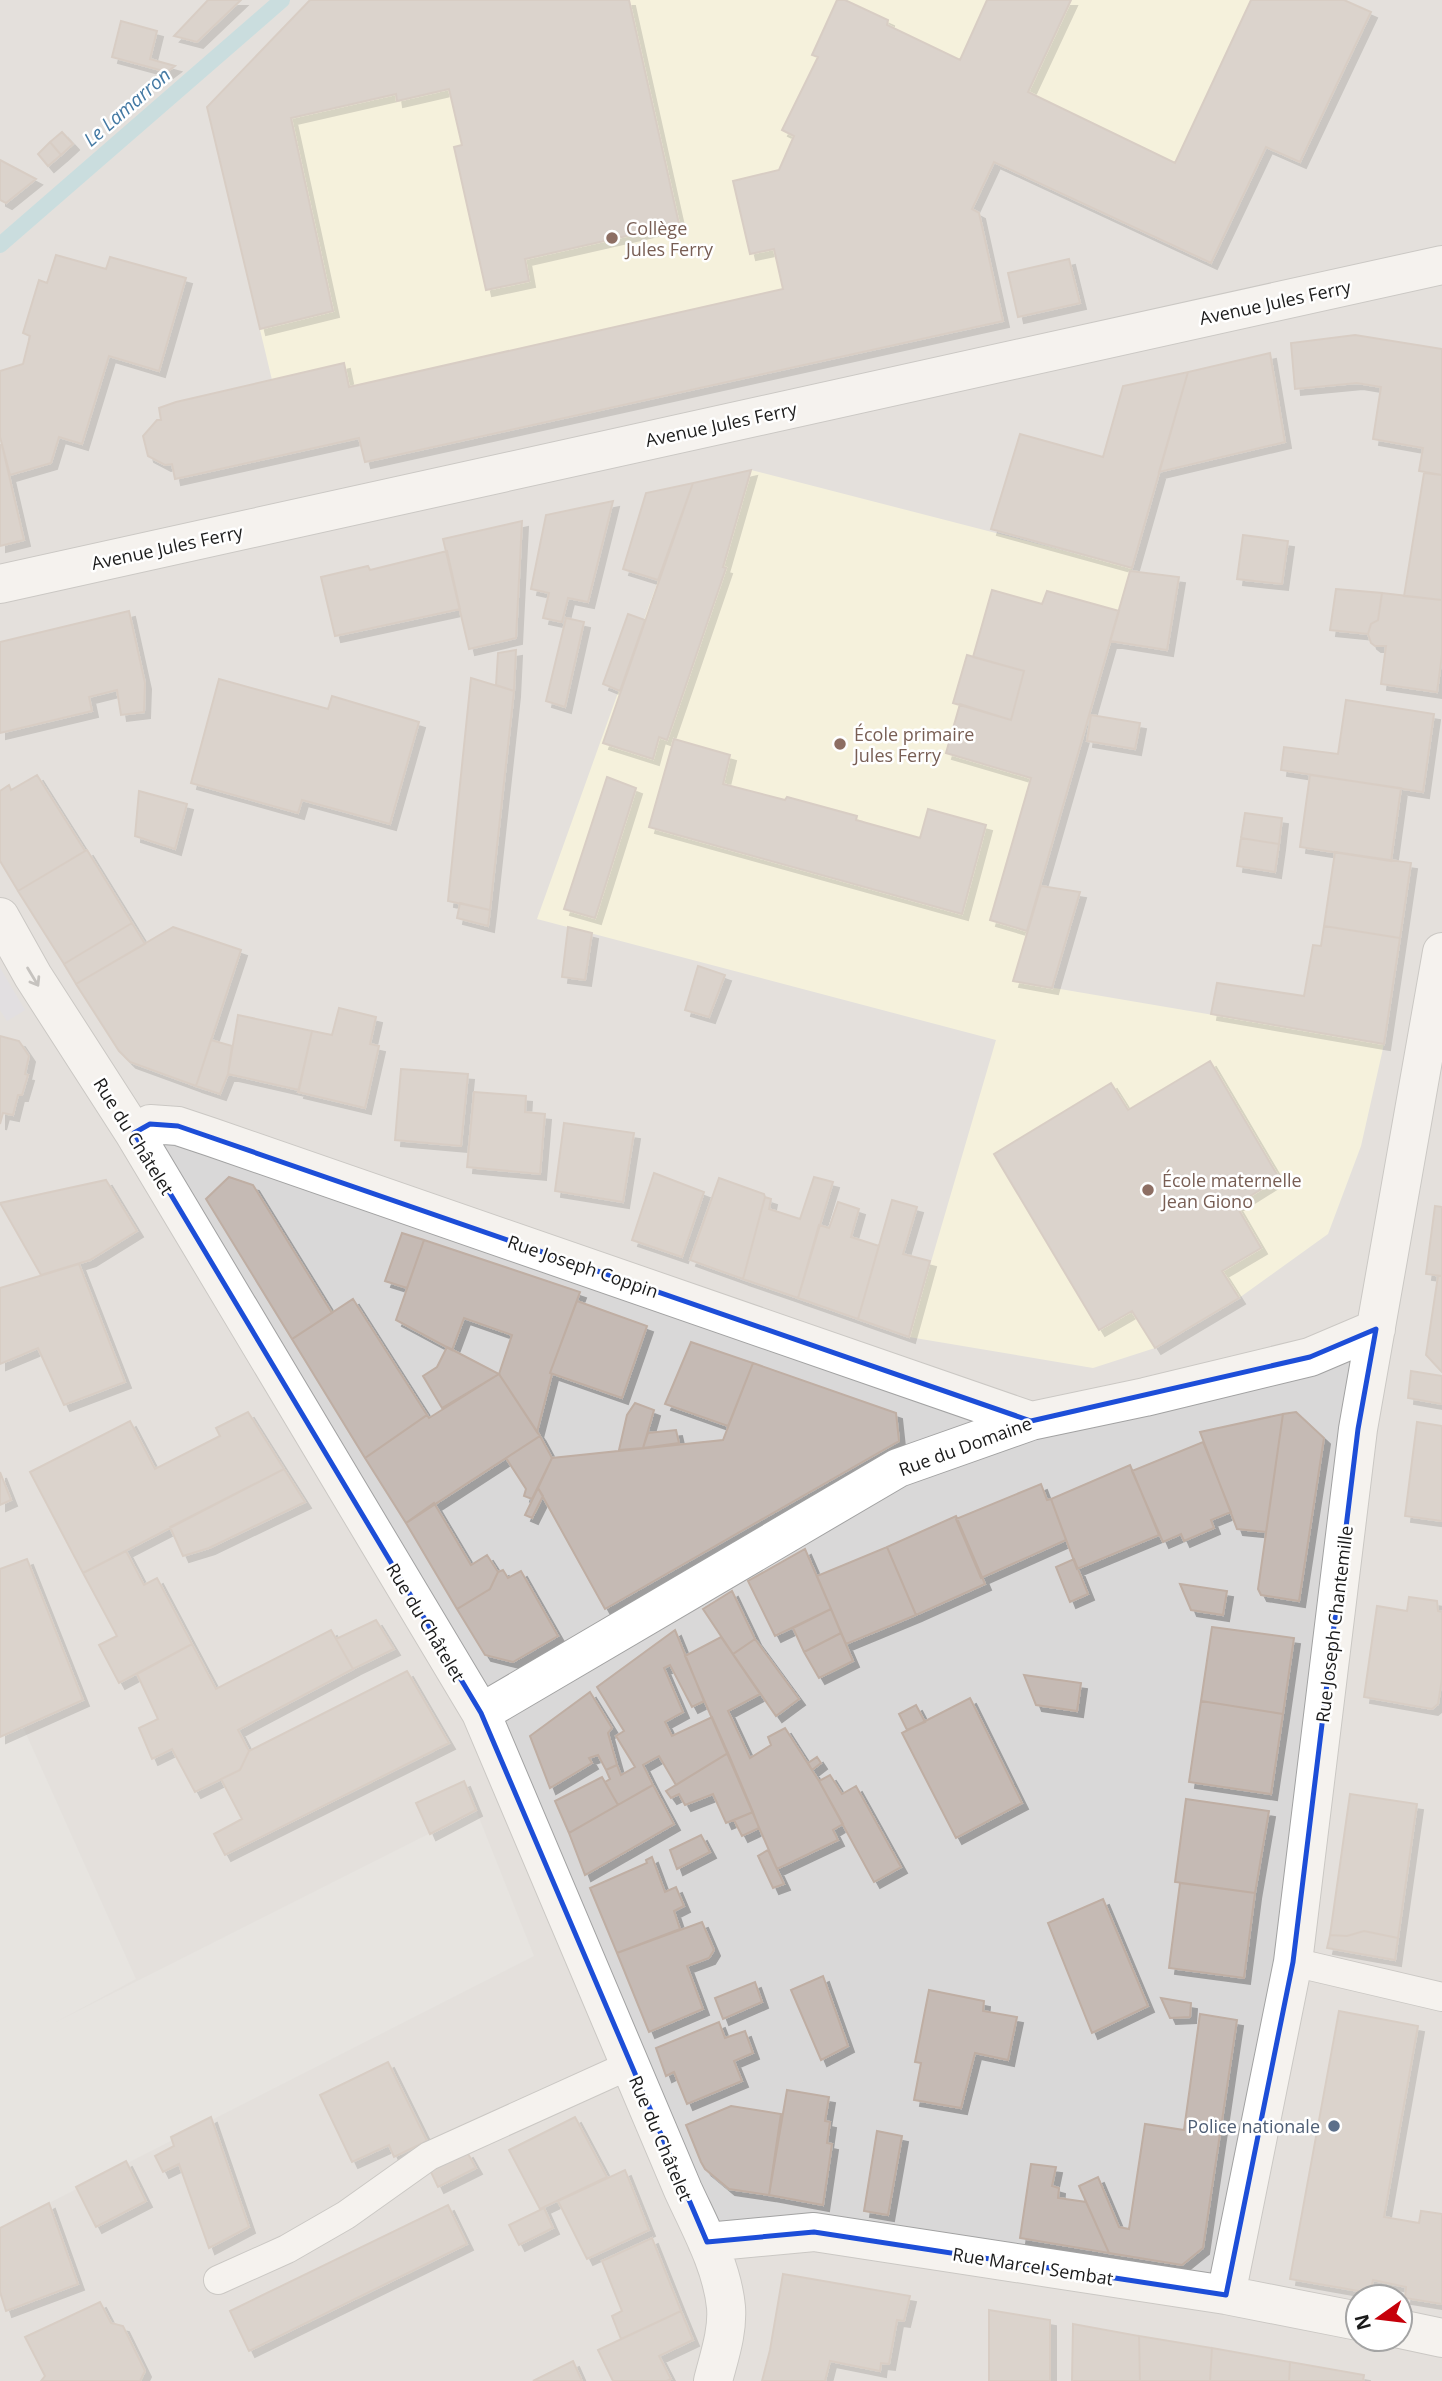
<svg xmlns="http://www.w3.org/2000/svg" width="1442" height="2381" viewBox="0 0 1442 2381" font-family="'Open Sans',sans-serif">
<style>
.residential{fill:#d9d8d8;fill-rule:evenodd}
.education{fill:#fffdd7}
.parking{fill:#dfdfdf}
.plaza{fill:#d5d5e3}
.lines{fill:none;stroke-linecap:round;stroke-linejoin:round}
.stream{stroke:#9fd1dc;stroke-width:16}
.building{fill:#c5bab4;stroke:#bfaea3;stroke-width:2;filter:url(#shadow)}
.lane-casing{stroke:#a2a2a2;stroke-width:30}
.street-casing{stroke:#a2a2a2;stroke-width:40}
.lane{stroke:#fff;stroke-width:28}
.street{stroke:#fff;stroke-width:38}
.oneway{stroke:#989898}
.marked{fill:none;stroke:#1d4ed8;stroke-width:5;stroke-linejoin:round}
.education-dot{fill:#8d6e63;stroke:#fff;stroke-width:2.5}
.service-dot{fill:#5c6f8a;stroke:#fff;stroke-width:2.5}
.labels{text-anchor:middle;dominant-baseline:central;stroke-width:5;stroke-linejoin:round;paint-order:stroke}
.education-label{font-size:18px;fill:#785e54;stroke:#fff;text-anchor:start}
.street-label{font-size:18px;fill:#1b1b1b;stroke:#fff}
.service-label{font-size:18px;fill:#4e5e75;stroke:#fff;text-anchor:end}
.water-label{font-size:19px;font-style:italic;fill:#4479a3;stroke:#fff}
</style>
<defs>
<filter id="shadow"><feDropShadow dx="6" dy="6" stdDeviation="0" flood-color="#0004"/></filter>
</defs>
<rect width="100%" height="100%" fill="#ede8e0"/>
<path class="residential" d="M0,0H1442V2381H0ZM1358,2297H1400V2339H1358Z"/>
<path class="education" d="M310,0H1344L1371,12L1300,162L1266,147L1211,263L994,162L972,209L979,213L1003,321L365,462L359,438L175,479L172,465H165L148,456L143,436L157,420H161L159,408L176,402L272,380L207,107Z
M751,470L1132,568L1013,981L1384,1044L1361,1146L1328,1234L1239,1298L1155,1348L1093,1368L909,1337L996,1040L537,919L693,483Z"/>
<path class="parking" d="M23,1727L136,1979L56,2022L476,1810L534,1956L0,2228V1737Z"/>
<path class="plaza" d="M0,968L25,1010L7,1021L0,1010Z"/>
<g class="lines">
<path class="stream" d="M0,245L282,0"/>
</g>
<path class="building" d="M208,0H241L197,42L174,36Z
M310,0H629L679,224L525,259L529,281L486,290L454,147L462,145L449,89L397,101L396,94L291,118L333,311L260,329L207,107Z
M837,0H845L888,20L887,25L960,60L987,0H1071L1028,92L1175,163L1251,0H1344L1371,12L1300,162L1266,147L1211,263L994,162L972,209L979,213L1003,321L365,462L359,438L175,479L172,464L165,465L148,456L143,436L157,420H161L159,408L176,402L344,363L349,387L783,289L774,249L750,254L733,181L779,170L794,136L782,130L818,57L812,55Z
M121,21L157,31L150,59L175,66L167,72L112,57Z
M62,132L73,144L61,155L50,142Z
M50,142L61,155L48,166L38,154Z
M0,160L36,179L6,203L0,200Z
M56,255L106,269L110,257L186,278L159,371L109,356L82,444L59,437L51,463L10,475L0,437V371L23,364L30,336L23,333L39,280L47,283Z
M1069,259L1080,303L1018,317L1008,273Z
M1355,335L1442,349V475L1419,471L1423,448L1373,439L1381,387L1357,383L1295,389L1291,343Z
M1270,353L1285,442L1159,472L1188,372Z
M1188,372L1132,568L991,529L1020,434L1103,457L1123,386Z
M0,445H2L24,540L0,546Z
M751,470L723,567L726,568L667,740L659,737L653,759L603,743L693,483Z
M1424,473L1442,475V600L1404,596Z
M693,483L658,580L623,569L646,493Z
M613,501L588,602L568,598L562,622L543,618L549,593L531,589L546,515Z
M522,521L516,638L469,649L443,539Z
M1243,535L1288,541L1282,584L1237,579Z
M447,551L460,609L335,636L321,577L368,566L370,570Z
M1130,571L1179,577L1167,650L1110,641Z
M1336,589L1382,593L1378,620L1371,624L1368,634L1330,630Z
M992,590L1042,604L1047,591L1119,611L1027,931L990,920L1031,778L946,753L960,704L1011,720L1024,671L973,657Z
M1382,593L1442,600V655L1437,692L1381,684L1386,646H1375L1371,643L1368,634L1371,624L1378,620Z
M129,611L145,683L144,712L121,715L117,690L89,697L92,711L0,733V642Z
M628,614L645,620L620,691L603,684Z
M566,618L584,622L565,707L546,701Z
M516,650L514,691L496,685L498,653Z
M967,655L1024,671L1011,720L953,703Z
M471,678L514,691L490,910L448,901Z
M219,679L328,709L332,696L419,722L390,824L302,800L298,813L191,783Z
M1346,700L1434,714L1423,792L1281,770L1284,747L1338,754Z
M1091,715L1140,723L1135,749L1087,741Z
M674,739L730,755L723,784L785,800L787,797L857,816L856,820L920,838L928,809L986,825L962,914L649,827Z
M37,775L85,851L18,891L0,861V791L9,785L11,790Z
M1310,775L1401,788L1391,861L1300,847Z
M607,777L636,788L595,918L564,909Z
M139,791L187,804L175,849L135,836Z
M1245,813L1282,818L1279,844L1241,838Z
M1241,838L1279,844L1275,872L1237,866Z
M87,850L132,923L64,964L18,891Z
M1335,852L1411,863L1400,938L1324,926Z
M1041,886L1080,892L1052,988L1013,981Z
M460,903L490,910L488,926L457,918Z
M132,923L145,944L76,984L64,964Z
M1324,926L1400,938L1384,1044L1211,1014L1217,983L1304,996L1313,945L1321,946Z
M173,927L241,950L196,1086L130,1062L119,1051L76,984Z
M568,927L592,933L585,980L562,977Z
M698,966L725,975L709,1017L685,1010Z
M339,1008L376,1017L370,1044L379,1046L365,1108L298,1092L312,1031L332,1035Z
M238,1015L312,1031L299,1090L228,1074Z
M0,1036L19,1041L29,1056L25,1074L28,1075L22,1095H18L13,1115L3,1113L0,1124Z
M211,1040L232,1046L228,1074L220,1094L196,1086Z
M1210,1061L1279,1178L1236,1205L1261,1248L1222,1271L1239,1298L1155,1348L1132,1311L1099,1330L994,1154L1111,1083L1128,1110Z
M401,1069L468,1074L461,1146L395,1140Z
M474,1092L526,1096L525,1112L545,1114L540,1174L467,1167Z
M564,1123L634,1133L623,1202L555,1191Z
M654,1173L704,1192L682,1257L632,1240Z
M229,1177L253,1185L332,1313L292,1339L206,1199Z
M814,1177L833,1182L798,1298L743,1279L765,1197L771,1199L769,1209L800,1219Z
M719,1178L764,1194L765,1197L743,1279L690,1260Z
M106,1180L137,1231L90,1260L41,1275L0,1203Z
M892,1200L917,1207L903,1254L930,1261L909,1337L858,1319Z
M838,1202L859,1209L851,1237L879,1246L858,1319L798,1298L819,1225L829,1228Z
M1435,1206L1442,1207V1276L1426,1274Z
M402,1233L424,1240L407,1288L385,1281Z
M424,1240L580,1292L550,1373L552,1374L537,1432L499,1374L512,1335L464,1318L452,1350L396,1320Z
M79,1264L125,1382L64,1405L38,1348L0,1364V1288Z
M1438,1276H1442V1372L1426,1355Z
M353,1299L427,1415L365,1458L292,1339Z
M577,1301L647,1326L622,1398L550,1373Z
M691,1342L753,1363L728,1426L665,1404Z
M447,1347L499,1374L442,1408L423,1376L437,1367Z
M753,1363L896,1413L899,1441L605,1609L538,1488L552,1458L723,1440Z
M1411,1371L1442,1376V1404L1408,1398Z
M499,1374L540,1436L406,1523L365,1458L427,1415L429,1418Z
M635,1403L654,1410L643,1448L619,1450L627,1415Z
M248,1412L284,1469L83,1573L30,1472L130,1421L155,1469L220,1436L216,1428Z
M1296,1412L1324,1438L1299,1601L1261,1595L1258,1589L1283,1414Z
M1283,1414L1266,1532L1237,1529L1200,1432Z
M1417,1422L1442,1426V1521L1405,1516Z
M676,1430L679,1443L643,1448L648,1433Z
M540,1436L552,1458L532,1499L524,1496L526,1489L506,1458Z
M1203,1442L1231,1512L1211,1520L1214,1528L1184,1541L1181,1534L1163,1542L1132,1471Z
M1130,1465L1159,1535L1077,1569L1051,1499Z
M284,1469L305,1502L209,1548L183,1556L170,1527Z
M0,1472L11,1500L0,1505Z
M1041,1484L1047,1500L1051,1499L1066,1540L981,1578L956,1519Z
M538,1488L543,1496L532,1518L525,1515Z
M434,1503L471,1565L487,1555L498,1572L490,1589L457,1609L406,1523Z
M956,1516L985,1584L916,1615L887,1547Z
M887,1547L916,1615L846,1644L817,1576Z
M805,1549L831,1609L775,1636L748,1581Z
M126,1551L144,1585L157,1578L192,1644L119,1683L99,1645L117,1636L83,1573Z
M27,1559L83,1700L0,1737V1569Z
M1074,1559L1088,1594L1070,1602L1056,1567Z
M503,1570L508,1578L521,1571L558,1636L513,1662L485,1655L457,1609L490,1589L498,1572Z
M1180,1584L1227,1591L1223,1615L1191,1610Z
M732,1591L755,1639L733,1654L703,1609Z
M1409,1597L1437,1601L1438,1611L1442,1612V1679L1438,1704L1432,1709L1364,1697L1377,1606L1407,1611Z
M831,1609L841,1633L804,1652L793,1628Z
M376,1620L394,1649L353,1669L336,1639Z
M1212,1627L1294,1638L1283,1714L1201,1701Z
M331,1630L353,1669L238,1730L249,1751L240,1770L195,1792L172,1749L152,1759L139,1728L158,1719L137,1674L192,1644L216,1689Z
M675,1630L704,1701L692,1707L670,1665L664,1668L683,1712L665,1722L672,1736L712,1717L728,1753L676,1785L659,1756L643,1765L653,1785L618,1805L605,1782L610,1779L606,1770L617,1765L621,1775L635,1767L616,1736L624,1731L597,1687Z
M841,1633L853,1661L819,1678L804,1652Z
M721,1637L760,1694L728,1711L750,1758L771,1745L768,1737L785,1728L819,1781L843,1824L833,1830L838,1840L777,1869L685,1656Z
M755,1639L799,1699L776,1716L733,1654Z
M407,1671L449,1743L225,1855L214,1834L242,1819L221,1779L240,1770L249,1751Z
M1024,1675L1081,1683L1077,1711L1036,1705Z
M590,1692L612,1728L608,1733L617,1765L606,1770L598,1755L589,1758L592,1763L550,1788L530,1736Z
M970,1698L1022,1803L956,1838L902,1733Z
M1201,1701L1283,1714L1271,1794L1189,1782Z
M916,1705L925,1722L907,1730L899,1714Z
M728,1753L753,1812L726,1823L713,1794L685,1805L679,1794L671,1798L666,1791Z
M817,1757L821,1763L812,1770L808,1763Z
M830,1775L842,1794L856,1786L901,1867L874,1882L819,1781Z
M602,1777L618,1805L569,1833L555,1801Z
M464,1781L476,1810L430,1834L416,1803Z
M653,1785L674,1824L585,1875L569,1833Z
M1350,1794L1417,1804L1398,1938L1364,1931L1347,1936L1330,1935Z
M1186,1799L1269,1811L1255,1893L1175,1882Z
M753,1812L759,1828L742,1836L734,1820Z
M701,1835L710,1852L677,1869L670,1850Z
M768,1850L784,1884L773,1888L758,1856Z
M652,1857L665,1892L676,1887L684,1906L674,1911L680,1929L617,1953L590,1888L647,1863L646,1860Z
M1180,1883L1255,1893L1244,1978L1169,1968Z
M1103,1899L1148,2006L1092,2033L1048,1923Z
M702,1922L714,1950L709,1958L687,1966L703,2009L649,2032L617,1953Z
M1364,1931L1398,1938L1395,1960L1327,1948L1330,1935L1347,1936Z
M823,1976L848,2046L821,2060L791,1990Z
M755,1982L762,2002L723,2019L715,1998Z
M929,1990L984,2001L983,2011L1017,2017L1008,2060L975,2053L961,2108L914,2100L921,2063L915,2062Z
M1161,1998L1191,2003L1190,2017L1170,2018Z
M1339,2011L1418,2026L1384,2217L1419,2223L1421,2211L1442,2214V2304L1405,2298L1406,2287L1373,2280L1370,2293L1290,2279Z
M1200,2014L1237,2020L1203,2248L1182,2265L1109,2253L1079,2186L1098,2177L1119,2227L1129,2229L1145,2124L1184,2130Z
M719,2022L725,2038L745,2031L753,2053L734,2061L742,2081L687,2104L674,2072L666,2076L656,2048Z
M388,2062L427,2141L394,2157L389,2145L352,2162L320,2095Z
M787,2090L829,2097L825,2121L830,2122L827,2143L832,2144L823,2205L769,2195Z
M731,2106L781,2114L769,2195L729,2189L705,2169L701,2162L686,2125Z
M211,2117L249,2227L209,2248L179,2164L163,2172L155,2156L174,2146L171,2137Z
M575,2117L607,2177L540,2209L509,2150Z
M877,2131L902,2136L888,2215L864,2211Z
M467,2152L476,2168L438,2187L430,2170Z
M126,2161L146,2201L96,2227L76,2187Z
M1031,2164L1056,2167L1052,2186L1059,2188L1058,2198L1086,2202L1109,2253L1020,2238Z
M625,2170L649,2230L587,2259L558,2201Z
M49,2203L78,2284L6,2311L0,2292V2228Z
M448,2205L467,2244L249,2351L230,2311Z
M544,2208L553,2228L519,2245L509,2225Z
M652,2238L681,2311L621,2339L612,2316L622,2311L602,2261Z
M783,2274L910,2296L904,2321L897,2320L889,2364L881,2363L880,2371L830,2361L825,2381H762L770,2350Z
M100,2302L111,2323L123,2326L145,2371L140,2381H41L45,2376L25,2337Z
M989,2310L1050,2320V2381H989Z
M681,2311L693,2340L659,2356L671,2379L667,2381H613L598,2350Z
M1073,2324L1139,2336L1140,2381H1072Z
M1139,2336L1212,2348L1210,2381H1140Z
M1212,2348L1290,2362L1289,2381H1210Z
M573,2361L582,2381H533Z
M1290,2362L1364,2375L1363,2381H1289Z"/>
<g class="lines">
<defs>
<path id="lane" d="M1293,1962L1442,1997
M218,2280L287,2249L346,2215L429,2156L630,2065"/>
<path id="street" d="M0,584L1442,265
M0,917L33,976L134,1133L481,1713L683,2190C700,2227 722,2266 726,2307C728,2332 719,2357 713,2381
M134,1133L150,1124L178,1126L211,1137L1031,1421
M481,1713L898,1468L1031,1421L1145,1397L1310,1357L1376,1329
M707,2242L814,2232L1226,2295L1358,2321
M1226,2295L1293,1962L1358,1429L1442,952
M1400,2329L1442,2338"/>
</defs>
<use href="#lane" class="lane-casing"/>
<use href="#street" class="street-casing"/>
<use href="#lane" class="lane"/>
<use href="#street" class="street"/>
</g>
<defs><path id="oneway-shaft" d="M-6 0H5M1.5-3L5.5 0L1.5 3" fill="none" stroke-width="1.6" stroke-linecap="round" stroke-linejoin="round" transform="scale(1.75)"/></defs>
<use class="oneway" href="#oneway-shaft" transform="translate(33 977) rotate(59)"/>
<path d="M0 0H1442V2381H0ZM150,1124L178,1126L1031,1421L1310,1357L1376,1329L1358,1429L1293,1962L1226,2295L814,2232L707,2242L481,1713L134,1133Z" fill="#ede8e0" fill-opacity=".55" fill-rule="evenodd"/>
<path class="marked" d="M150,1124L178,1126L1031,1421L1310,1357L1376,1329L1358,1429L1293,1962L1226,2295L814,2232L707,2242L481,1713L134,1133Z"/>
<g class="education-dot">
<circle cx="612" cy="238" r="7"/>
<circle cx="840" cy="744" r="7"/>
<circle cx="1148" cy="1190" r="7"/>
</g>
<circle class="service-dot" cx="1334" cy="2126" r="7"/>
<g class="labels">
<g class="education-label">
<text x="626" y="228">Collège<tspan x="626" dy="21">Jules Ferry</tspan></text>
<text x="854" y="734">École primaire<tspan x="854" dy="21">Jules Ferry</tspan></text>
<text x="1162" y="1180">École maternelle<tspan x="1162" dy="21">Jean Giono</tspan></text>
</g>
<g class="street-label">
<text transform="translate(1275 302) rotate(-12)">Avenue Jules Ferry</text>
<text transform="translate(721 424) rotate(-12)">Avenue Jules Ferry</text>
<text transform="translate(167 547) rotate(-12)">Avenue Jules Ferry</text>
<text transform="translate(134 1136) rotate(58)">Rue du Châtelet</text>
<text transform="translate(583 1266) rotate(19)">Rue Joseph Coppin</text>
<text transform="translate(965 1446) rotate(-20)">Rue du Domaine</text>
<text transform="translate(426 1622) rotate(59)">Rue du Châtelet</text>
<text transform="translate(1334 1624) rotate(-83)">Rue Joseph Chantemille</text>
<text transform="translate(661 2138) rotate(67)">Rue du Châtelet</text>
<text transform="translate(1033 2266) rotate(9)">Rue Marcel Sembat</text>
</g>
<g class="service-label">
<text x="1320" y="2126">Police nationale</text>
</g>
<g class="water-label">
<text transform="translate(127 107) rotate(-41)">Le Lamarron</text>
</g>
</g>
<g transform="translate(1379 2318) rotate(256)"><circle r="33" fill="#ffffff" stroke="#a4a4a4" stroke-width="2"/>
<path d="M0-5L12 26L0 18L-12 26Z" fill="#c6000a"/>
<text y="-10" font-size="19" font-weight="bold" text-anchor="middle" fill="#1b1b1b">N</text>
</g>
</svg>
